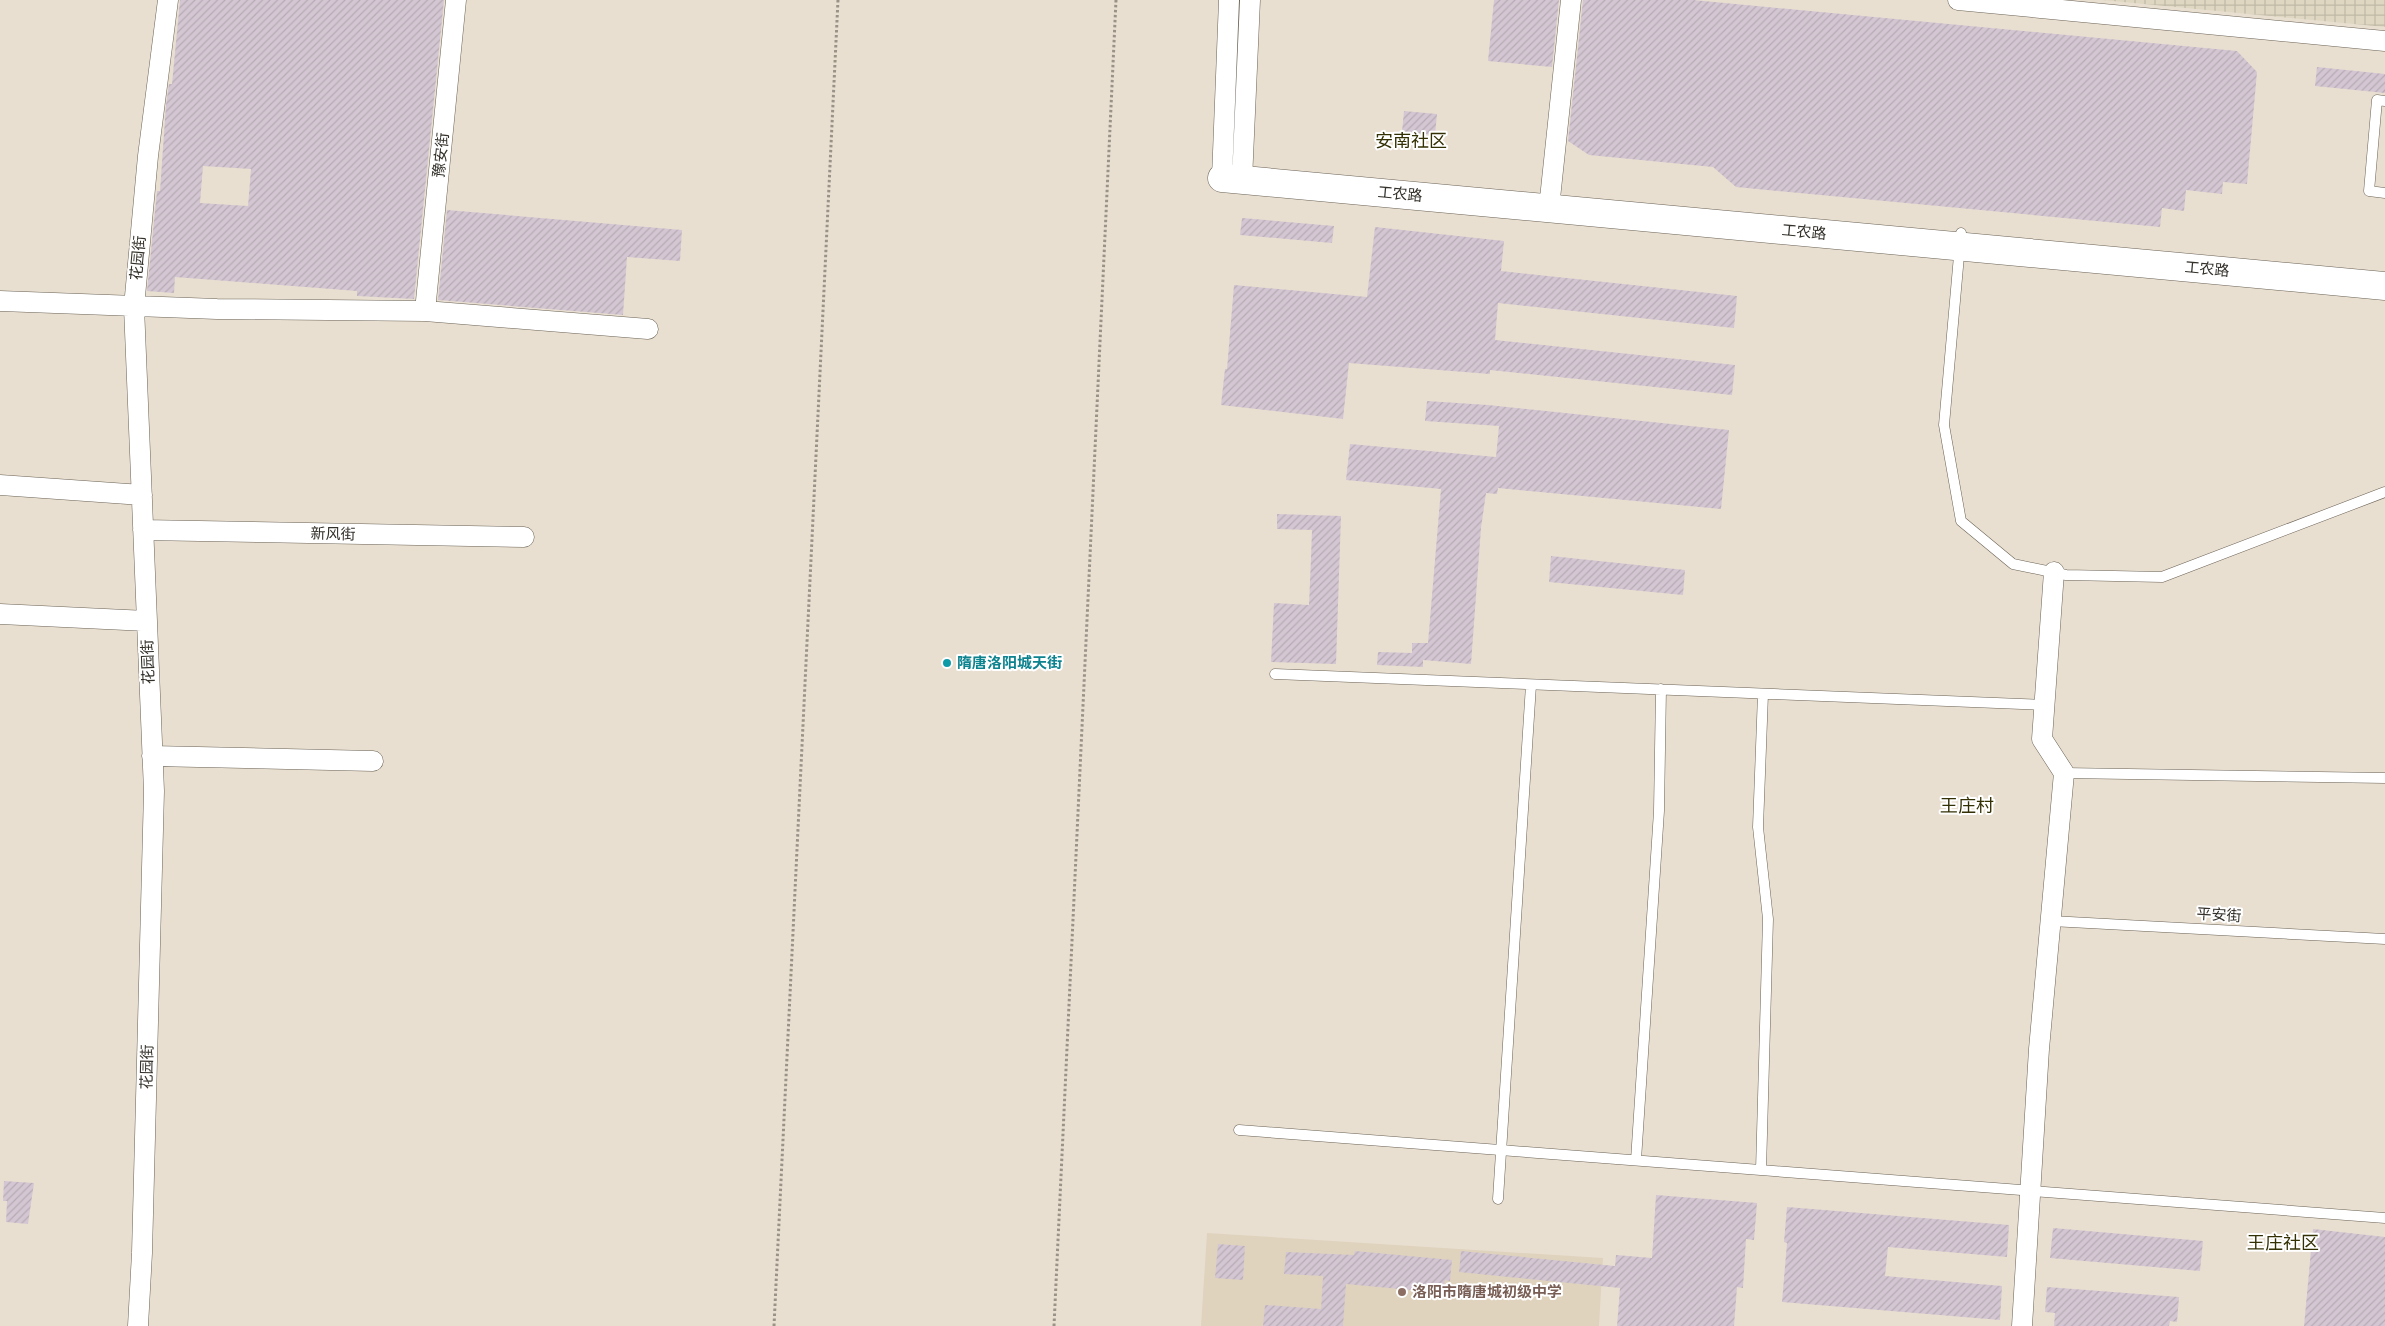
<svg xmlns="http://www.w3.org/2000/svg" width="2385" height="1326" viewBox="0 0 2385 1326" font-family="'Nunito Sans','Noto Sans SC',sans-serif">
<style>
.industrial{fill:url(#industrial-grid)}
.built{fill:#dfd3be}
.building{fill:url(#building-hatch);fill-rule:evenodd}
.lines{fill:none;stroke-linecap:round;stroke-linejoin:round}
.lane-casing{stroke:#6a6255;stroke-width:11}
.street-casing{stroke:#6a6255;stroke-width:21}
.secondary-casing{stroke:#6a6255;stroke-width:29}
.path{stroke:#999287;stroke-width:3;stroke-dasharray:2.5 2.5;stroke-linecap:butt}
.lane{stroke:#fff;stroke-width:10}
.street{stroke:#fff;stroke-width:20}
.secondary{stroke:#fff;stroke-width:28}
.culture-dot{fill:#0f9aa8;stroke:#fff;stroke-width:2}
.education-dot{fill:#8d6e63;stroke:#fff;stroke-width:2}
.labels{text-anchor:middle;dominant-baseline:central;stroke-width:4;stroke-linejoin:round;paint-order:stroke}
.street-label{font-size:15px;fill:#33302a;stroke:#fff}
.culture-label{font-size:15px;font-weight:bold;fill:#0d838f;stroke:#fff;text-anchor:start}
.education-label{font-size:15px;font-weight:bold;fill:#785e54;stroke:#fff;text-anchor:start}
.quarter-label{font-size:18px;fill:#333004;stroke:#fff}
</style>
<defs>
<pattern id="industrial-grid" width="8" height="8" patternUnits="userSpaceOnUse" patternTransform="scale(1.25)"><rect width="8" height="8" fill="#dfd7c1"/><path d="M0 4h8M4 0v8" fill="none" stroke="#c0b9a6"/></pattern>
<pattern id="building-hatch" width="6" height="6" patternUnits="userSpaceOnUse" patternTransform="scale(1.25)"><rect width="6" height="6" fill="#d4c7d3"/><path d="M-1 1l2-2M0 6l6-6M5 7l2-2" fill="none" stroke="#b6abb5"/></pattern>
</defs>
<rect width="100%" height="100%" fill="#e9dfd1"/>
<path class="industrial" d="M2099,0H2385V27L2102,0Z"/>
<path class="built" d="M1207,1233L1603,1258L1599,1326H1201Z"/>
<path class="building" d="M180,0H444L414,299L357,296V291L175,277L174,293L147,291L157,191H160L166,105L169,84H172ZM203,166L251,169L248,206L200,203Z
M1494,0H1559L1552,67L1488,61Z
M1583,0H1693L2237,51L2257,72L2247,184L2223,182L2222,194L2186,190L2184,211L2162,208L2160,227L1736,187L1713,167L1589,155L1568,141Z
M2317,67L2385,74V93L2315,86Z
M1404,111L1437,114L1435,135L1402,132Z
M447,210L682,230L680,261L627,257L623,315L438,300Z
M1242,218L1334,226L1332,243L1240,235Z
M1375,227L1504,241L1501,271L1737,296L1734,328L1498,303L1495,340L1735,365L1732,395L1490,370V374L1349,363L1343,419L1221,405L1225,369H1227L1234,285L1367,297Z
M1427,401L1488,405L1729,430L1721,509L1498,488L1497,494L1486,493L1481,528L1471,664L1423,660V667L1377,665L1378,652L1412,653V643H1428L1441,489L1346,480L1350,444L1496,457L1499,426L1425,421Z
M1277,514L1341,516L1336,664L1271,662L1274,603L1309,605L1311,558L1312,530L1277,529Z
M1551,556L1685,570L1683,595L1549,582Z
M4,1181L34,1183L28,1224L6,1222L7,1201H3Z
M1656,1195L1757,1203L1754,1240L1746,1239L1743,1288L1737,1287L1734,1326H1617L1620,1288L1459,1272L1461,1251L1615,1266L1616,1255L1652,1258Z
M1787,1207L2009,1225L2007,1257L1888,1247L1885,1276L2002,1286L2000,1320L1782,1302L1787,1243L1784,1242Z
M2053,1228L2203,1241L2200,1271L2050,1258Z
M2313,1229L2385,1237V1326H2304Z
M1218,1244L1245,1246L1243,1280L1215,1278Z
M1355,1251L1452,1260L1450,1281L1445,1280L1443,1293L1346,1284L1343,1326H1263L1265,1305L1321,1309L1323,1276L1284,1274L1286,1252L1354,1255Z
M2047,1287L2179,1297L2177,1322L2170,1321L2169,1326H2054L2055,1313L2045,1312Z"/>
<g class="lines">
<defs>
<path id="lane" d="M2385,101L2377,100L2369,191L2385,193
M1961,233L1944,425L1961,521L2013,564L2066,575L2162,577L2385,492
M1275,674L2045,705
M2064,773L2385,778
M2051,921L2385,939
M1239,1130L2385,1218
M1636,1160L1659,811L1661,689
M1761,1170L1768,919L1758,827L1763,694
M1498,1199L1531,685"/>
<path id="street" d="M1958,0L2385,41
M1222,178L1229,0
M1242,180L1250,0
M1549,208L1571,0
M0,301L217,309L425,311L648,329
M425,311L456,0
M0,485L142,495
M143,530L524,537
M0,614L147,621
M152,756L373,761
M138,1326L142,1253L154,791L134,307L148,156L168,0
M2022,1326L2039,1049L2064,773L2042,739L2054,572"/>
<path id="secondary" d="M1222,178L2385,286"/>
</defs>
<use href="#lane" class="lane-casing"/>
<use href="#street" class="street-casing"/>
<use href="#secondary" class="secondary-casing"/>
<path class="path" d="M774,1326L838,0
M1054,1326L1116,0"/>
<use href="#lane" class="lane"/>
<use href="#street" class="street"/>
<use href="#secondary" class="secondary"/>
</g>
<circle class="culture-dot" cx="947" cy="663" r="5"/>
<circle class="education-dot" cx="1402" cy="1292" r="5"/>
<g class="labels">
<g class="street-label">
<text transform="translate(441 155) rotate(-84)">豫安街</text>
<text transform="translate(1400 194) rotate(5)">工农路</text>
<text transform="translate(1804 232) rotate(5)">工农路</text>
<text transform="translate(138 258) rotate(-85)">花园街</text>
<text transform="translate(2207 269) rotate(5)">工农路</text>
<text transform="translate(333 534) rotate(1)">新风街</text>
<text transform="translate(148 662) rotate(-92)">花园街</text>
<text transform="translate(2219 915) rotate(3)">平安街</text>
<text transform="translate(147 1067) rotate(-89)">花园街</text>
</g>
<g class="culture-label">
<text x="957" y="663">隋唐洛阳城天街</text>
</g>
<g class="education-label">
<text x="1412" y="1292">洛阳市隋唐城初级中学</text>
</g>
<g class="quarter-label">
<text x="1411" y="141">安南社区</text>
<text x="1967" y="806">王庄村</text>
<text x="2283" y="1243">王庄社区</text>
</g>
</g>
</svg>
